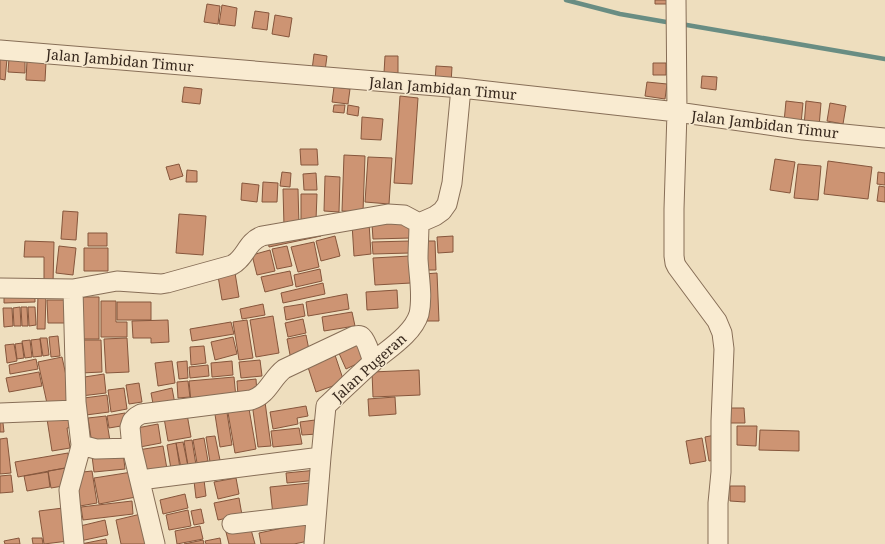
<svg xmlns="http://www.w3.org/2000/svg" width="885" height="544" viewBox="0 0 885 544" font-family="'Noto Serif',serif">
<style>
.lines{fill:none;stroke-linecap:round;stroke-linejoin:round}
.stream{stroke:#698d83;stroke-width:4.5}
.building{fill:#cd9473;stroke:#86563c}
.minor-casing{stroke:#876e57;stroke-width:21}
.minor{stroke:#f9ebd1;stroke-width:19}
.labels{text-anchor:middle;dominant-baseline:central;stroke-width:3;stroke-linejoin:round;paint-order:stroke}
.street-label{font-size:14px;fill:#36271c;stroke:#f6e8ce}
</style>
<rect width="100%" height="100%" fill="#eedebe"/>
<g class="lines">
<path class="stream" d="M566,0L620,14L672,23
M681,24L885,59"/>
</g>
<path class="building" d="M655,0H672V4H655Z
M207,4L220,6L218,24L204,22Z
M222,5L237,8L235,26L219,24Z
M255,11L269,13L267,30L252,28Z
M275,15L292,18L289,37L272,34Z
M314,54L327,56L325,71L312,70Z
M385,56H398V73H384Z
M0,58L7,59L5,80L0,79Z
M9,58L25,60V73L8,72Z
M27,61L46,62L45,81L26,80Z
M653,63H666V75H653Z
M436,66L452,67L451,83L435,82Z
M702,76L717,77L716,90L701,88Z
M647,82L667,84L665,99L645,96Z
M184,87L202,89L200,104L182,102Z
M334,87L350,89L348,104L332,102Z
M400,96L418,98L412,184L394,183Z
M786,101L803,103L801,124L784,122Z
M806,101L821,103L819,127L804,126Z
M830,103L846,106L843,124L827,121Z
M334,105H345L344,113L333,112Z
M348,105L359,107L358,116L347,114Z
M362,117L383,119L381,140L361,139Z
M300,149H317L318,165H301Z
M344,155L365,156L363,212L342,211Z
M368,157L392,158L389,204L365,202Z
M775,159L795,162L790,193L770,190Z
M828,161L872,167L868,199L824,194Z
M179,164L183,176L170,180L166,167Z
M798,164L821,166L818,200L794,198Z
M187,170L197,171V182H186Z
M282,172L291,173L290,187L280,186Z
M878,172L885,173V185L877,184Z
M316,173L317,190H304L303,174Z
M325,176L340,177L339,212L324,211Z
M263,182L278,183L277,202H262Z
M242,183L259,185L257,202L241,200Z
M879,186L885,187V202L877,201Z
M283,189H298L299,226H284Z
M301,194H317L316,220H301Z
M63,211L78,212L76,240L61,239Z
M179,214L206,216L203,255L176,253Z
M369,223L371,254L354,256L352,224Z
M410,223L411,238L373,239L372,224Z
M319,229L321,236L269,247L268,240Z
M88,233H107V246H88Z
M335,236L340,256L321,261L316,241Z
M453,236V252L438,253L437,237Z
M25,241L54,242L53,284L44,283V257H24Z
M410,241V253L373,254L372,242Z
M424,241H435L436,270H425Z
M314,242L319,267L298,272L291,247Z
M59,246L76,248L73,275L56,273Z
M287,246L292,266L277,269L272,249Z
M84,248H108V271H84Z
M270,250L275,271L257,275L252,255Z
M410,256L411,283L375,285L373,258Z
M320,269L322,281L296,287L294,275Z
M290,271L293,285L265,292L261,277Z
M235,273L239,297L222,300L218,276Z
M437,273L439,321H426L424,274Z
M323,283L325,294L283,303L281,293Z
M397,290L398,308L367,310L366,292Z
M35,293V302L4,303V295Z
M38,294H46L45,329H37Z
M347,294L349,309L308,316L306,302Z
M81,297H99V339H81Z
M47,300H67L68,323H48Z
M101,301H116V322H127V337H101Z
M117,302H151V320H117Z
M263,304L265,315L242,319L240,309Z
M303,304L305,316L286,320L284,307Z
M20,307L21,326H14L13,308Z
M21,307H27L28,326H22Z
M28,307H35L36,325L29,326Z
M3,308H12L13,326L4,327Z
M352,312L355,326L324,331L322,317Z
M273,316L279,353L256,357L250,320Z
M303,319L306,333L288,337L285,323Z
M168,320L169,342L151,343V338H133L132,321Z
M247,320L253,358L239,360L233,322Z
M231,322L234,334L192,341L190,329Z
M306,335L310,355L291,360L287,339Z
M58,336L60,356L51,357L49,337Z
M233,337L237,354L215,360L211,342Z
M40,338H47L49,355L43,356Z
M127,338L129,372L106,373L104,339Z
M40,339L42,356L33,357L31,340Z
M30,340L32,357L25,358L22,341Z
M81,340H101L102,372L81,373Z
M357,342L365,360L346,369L338,351Z
M22,343L24,358L17,359L15,344Z
M14,344L17,361L7,363L5,345Z
M204,346L206,363L191,365L190,347Z
M334,352L344,382L316,392L306,361Z
M62,357L72,403L48,408L38,362Z
M36,359L38,369L10,374L9,365Z
M260,360L262,376L241,378L239,362Z
M172,361L175,383L158,386L155,363Z
M187,361L188,378L179,379L177,362Z
M232,361L233,375L212,377L211,363Z
M208,365L209,376L190,378L189,367Z
M419,370L420,395L373,397L372,372Z
M39,372L42,386L9,392L6,378Z
M104,374L106,393L81,396L78,378Z
M234,377L236,398L191,402L189,381Z
M256,379L257,394L238,396L237,381Z
M188,381L190,397L178,398L177,382Z
M139,383L142,402L129,404L126,385Z
M124,388L127,409L111,412L108,390Z
M172,388L175,404L154,409L151,393Z
M107,395L109,412L86,415L84,398Z
M395,397L396,414L369,416L368,399Z
M265,402L271,446L258,447L252,403Z
M248,403L256,449L235,453L227,407Z
M226,406L232,445L220,447L214,408Z
M306,406L308,416L297,418L298,424L273,429L270,412Z
M728,408H744L745,423H728Z
M125,413L127,425L109,428L107,416Z
M0,414H2L4,432H0Z
M187,414L191,437L168,441L164,418Z
M72,415L74,427L67,428L70,448L52,451L47,419Z
M106,416L110,441L92,444L88,418Z
M315,420L317,434L302,435L300,422Z
M158,424L161,443L140,447L137,428Z
M737,426H757L756,446L737,445Z
M299,428L302,444L273,447L271,431Z
M760,430L799,431V451L759,450Z
M715,435L720,459L709,461L705,437Z
M215,436L220,460L210,462L206,437Z
M7,438L11,473L0,474V439Z
M204,438L208,461L197,463L193,440Z
M702,438L706,461L690,464L686,441Z
M192,440L196,465L188,466L184,441Z
M183,442L188,466L181,468L176,443Z
M176,443L180,468L171,469L167,445Z
M163,446L167,469L142,474L138,450Z
M123,452L125,469L94,472L92,456Z
M68,453L70,467L18,477L15,462Z
M66,468L69,485L51,488L48,471Z
M317,470L318,480L287,483L286,473Z
M92,471L97,503L80,506L74,473Z
M48,472L50,487L27,491L24,476Z
M132,472L136,497L99,504L94,478Z
M11,475L13,492L0,493V476Z
M236,478L239,494L218,499L214,482Z
M204,480L206,496L196,498L194,481Z
M310,483L312,511L273,515L270,487Z
M730,486H745V502L730,501Z
M185,494L188,508L163,514L160,500Z
M239,498L242,515L218,520L214,503Z
M132,501L133,514L83,520L81,507Z
M63,508L68,541L44,544L39,511Z
M201,509L204,523L194,525L191,511Z
M188,510L191,526L169,530L166,515Z
M145,513L152,544H121L116,520Z
M105,520L108,535L80,541L76,527Z
M306,523L313,540L294,544H261L259,533Z
M200,526L203,539L177,544L175,531Z
M250,526L255,544H229L226,532Z
M19,538L20,544H5L4,541Z
M32,538H42L43,544H33Z
M220,538L221,544H206L205,541Z
M106,539L107,544H81Z
M203,540L204,544H184Z"/>
<g class="lines">
<defs>
<path id="minor" d="M676,0L677,112L674,209V256L675,263L677,267L717,321L722,333L724,349L721,421V472L718,503V544
M0,50L461,88L677,112L803,130L885,138
M0,288L73,289L117,281L161,284L167,283L232,265C246,258 246,242 262,236L388,214L404,215L419,223
M73,289L76,402L81,445L80,450L69,490L74,544
M0,413L76,410
M81,445L96,449L132,448
M140,480L321,457
M232,524L316,514
M155,544L132,448L130,427L132,421L136,417L141,414L251,400C268,395 271,379 284,369L354,336C357,336 358,335 361,336C366,339 371,356 373,362
M314,544L321,457L326,406C342,391 357,376 373,362C388,349 413,334 419,314C423,296 419,278 418,259C418,247 419,235 419,223L435,216L442,211L447,204L452,183L461,88"/>
</defs>
<use href="#minor" class="minor-casing"/>
<use href="#minor" class="minor"/>
</g>
<g class="labels">
<g class="street-label">
<text transform="translate(120 60) rotate(5)">Jalan Jambidan Timur</text>
<text transform="translate(443 88) rotate(5)">Jalan Jambidan Timur</text>
<text transform="translate(765 124) rotate(7)">Jalan Jambidan Timur</text>
<text transform="translate(369 367) rotate(-42)">Jalan Pugeran</text>
</g>
</g>
</svg>
